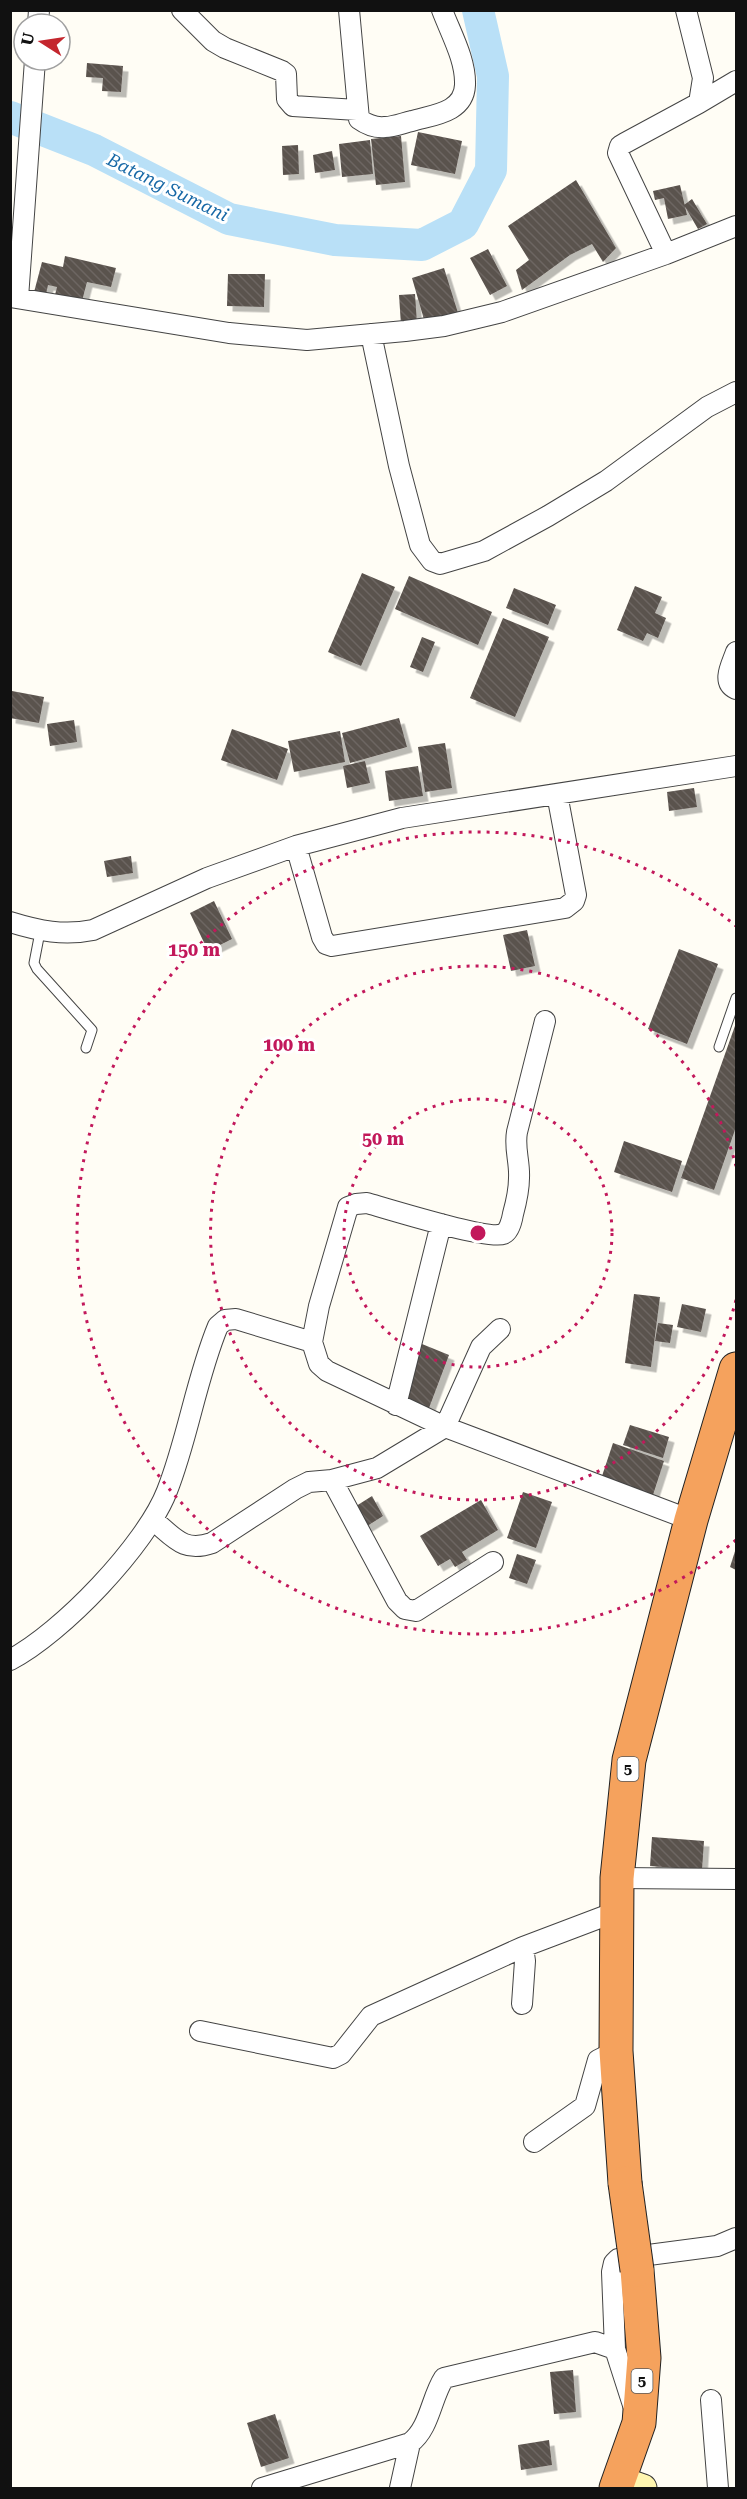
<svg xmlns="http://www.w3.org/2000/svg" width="747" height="2499" viewBox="0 0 747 2499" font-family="'Roboto Serif',serif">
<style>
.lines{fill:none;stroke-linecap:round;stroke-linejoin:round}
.river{stroke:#b9e0f7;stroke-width:32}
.building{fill:url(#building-back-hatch);filter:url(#shadow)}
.lane-casing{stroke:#444;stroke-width:11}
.street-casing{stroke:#444;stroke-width:22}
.secondary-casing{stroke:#333;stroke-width:29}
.highway-casing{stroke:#222;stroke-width:35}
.lane{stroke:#fff;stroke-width:9}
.street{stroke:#fff;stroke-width:20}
.secondary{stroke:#fff6b0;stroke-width:27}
.highway{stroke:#f5a25d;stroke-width:33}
.highway-bridge-casing{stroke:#222;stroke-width:35;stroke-linecap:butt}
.highway-bridge{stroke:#f5a25d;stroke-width:33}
.ring{fill:none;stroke:#c2185b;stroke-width:3;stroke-dasharray:3 6}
.labels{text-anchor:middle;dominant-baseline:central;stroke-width:6;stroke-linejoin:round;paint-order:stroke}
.shield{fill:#fff;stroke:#585858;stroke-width:1.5}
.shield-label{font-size:15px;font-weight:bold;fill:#111}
.water-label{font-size:18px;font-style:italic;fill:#1768a6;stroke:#fff}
.centre{fill:#c2185b;stroke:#fff;stroke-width:3}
.ring-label{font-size:18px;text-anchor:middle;font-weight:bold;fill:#c2185b;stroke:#fff;stroke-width:6;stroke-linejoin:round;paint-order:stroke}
</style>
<defs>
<pattern id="building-back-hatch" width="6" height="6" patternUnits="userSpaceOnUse" patternTransform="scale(1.5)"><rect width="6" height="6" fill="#5a524d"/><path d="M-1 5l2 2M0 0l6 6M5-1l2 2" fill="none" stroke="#6d6662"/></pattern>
<filter id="shadow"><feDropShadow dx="5.5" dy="5.5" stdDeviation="0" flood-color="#0004"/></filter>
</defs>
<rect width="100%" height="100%" fill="#fffdf5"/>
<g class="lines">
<path class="river" d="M10,117L94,150L229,219L335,240L422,245L463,224L491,170L493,76L478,10"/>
</g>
<path class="building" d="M87,63L123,66L121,92L102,91L103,78L86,77Z
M418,132L462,141L455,174L411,165Z
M401,136L405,182L376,185L371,139Z
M370,140L373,174L342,177L339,144Z
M298,145L299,174L283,175L282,146Z
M332,151L335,170L315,173L313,155Z
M576,180L616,248L603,262L592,244L570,255L522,290L516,270L529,260L508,226Z
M680,185L687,215L668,219L664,198L655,200L653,191Z
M692,199L707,224L698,229L684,205Z
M488,249L507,286L490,295L470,258Z
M65,256L116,268L111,287L87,282L82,301L55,295L57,287L48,285L45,299L33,296L42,262L63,267Z
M444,268L458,313L425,323L412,278Z
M228,274H265L264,307L227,306Z
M415,294L417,323L401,325L399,295Z
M362,573L395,587L361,666L328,652Z
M409,576L492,612L478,645L395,609Z
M635,586L662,597L655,613L666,618L658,638L647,633L643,641L617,630Z
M514,588L556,605L548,625L506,608Z
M503,618L549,637L515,717L470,698Z
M422,637L435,642L423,672L410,667Z
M12,691L44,697L39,723L10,718Z
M399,718L407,747L350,763L342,733Z
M74,720L77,742L50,746L47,724Z
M232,729L288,749L277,780L221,760Z
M340,731L345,762L294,772L288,741Z
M445,743L452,788L425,792L418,747Z
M365,761L370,783L347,788L343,766Z
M418,766L423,796L389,801L385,771Z
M694,788L697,807L669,811L667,792Z
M131,856L133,873L107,877L104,861Z
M214,901L232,939L208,951L190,913Z
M527,930L535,966L511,971L503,935Z
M679,949L718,964L687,1044L648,1029Z
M736,1023V1127L714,1190L681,1178Z
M624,1141L682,1161L672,1192L614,1172Z
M634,1294L660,1297L651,1367L625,1363Z
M682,1304L706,1309L701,1332L677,1327Z
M658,1323L673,1325L670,1343L655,1341Z
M422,1344L449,1355L429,1408L402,1398Z
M630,1425L669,1437L663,1458L623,1445Z
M613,1443L664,1461L652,1498L601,1479Z
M523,1492L552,1502L536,1548L507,1538Z
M372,1496L383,1516L364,1528L353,1508Z
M481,1500L498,1530L462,1552L467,1560L455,1567L450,1559L438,1566L420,1536Z
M736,1548V1570L730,1567Z
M517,1554L536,1560L527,1584L509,1578Z
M652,1837L704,1841L702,1870L650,1866Z
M573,2370L576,2412L554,2414L550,2372Z
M275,2414L289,2458L261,2467L247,2423Z
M549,2440L552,2465L521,2470L518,2445Z"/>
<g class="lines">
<defs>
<path id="lane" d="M40,932L34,963L37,969L92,1030L86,1048
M719,1047L736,998"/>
<path id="street" d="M182,10L213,41L225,48L282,71L286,74L287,99L293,106L357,110
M349,10L359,119C366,124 376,128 385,127C394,127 403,123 412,121C432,115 464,113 465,85C466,60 451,34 442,10
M38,24L39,10
M699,103L736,81
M666,254L618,153L620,146L625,143L699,103L703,78L686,10
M10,297L229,333L307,340L405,331L444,326L502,312L666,254L736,226
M18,298L35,60
M371,334L399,466L420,545L432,561L440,564L484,551L548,516L606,481L707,407L736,392
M736,652C732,664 721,682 736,689
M296,846L322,937L326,944L332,946L565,908L574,901L576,895L557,794
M10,922C39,931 64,936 93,930L207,878L296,846L402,818L736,766
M545,1021L517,1132C514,1148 520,1162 519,1178C519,1189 516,1203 513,1214C512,1220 509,1232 503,1234C488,1240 388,1209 367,1203L356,1204L348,1207L319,1306L312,1342L319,1364L327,1371L445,1427L691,1520
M396,1405L441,1224
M332,1480L397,1601L405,1609L416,1611L493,1562
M153,1520C174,1537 183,1553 212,1543L295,1489L309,1482L332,1480L377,1468L445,1427L481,1347L500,1329
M10,1660C62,1633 146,1545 167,1491C188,1438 196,1379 218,1326L225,1320L236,1319L312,1342
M617,1878L736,1879
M522,2004L525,1961L523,1947L618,1911
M200,2031L333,2058L341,2054L371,2016L523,1947
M534,2142L585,2106L598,2060L616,2051
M615,2349L612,2272L614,2263L618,2259L717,2246L736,2238
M711,2400L718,2488
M262,2488L410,2443C430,2428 431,2398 444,2378L595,2342L615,2349L633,2405
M400,2488L410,2443"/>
<path id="secondary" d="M620,2480L643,2488"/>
<path id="highway" d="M625,2183L616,2051L617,1878L629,1760L691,1520L736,1369
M616,2488L639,2423L644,2358L637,2270"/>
</defs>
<use href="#lane" class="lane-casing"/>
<use href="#street" class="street-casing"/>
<use href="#secondary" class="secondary-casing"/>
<use href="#highway" class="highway-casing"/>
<use href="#lane" class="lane"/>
<use href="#street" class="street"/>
<use href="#secondary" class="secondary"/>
<use href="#highway" class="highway"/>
<defs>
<path id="highway-bridge" d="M625,2183L637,2270"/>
</defs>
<use href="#highway-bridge" class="highway-bridge-casing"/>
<use href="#highway-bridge" class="highway-bridge"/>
</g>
<g class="ring">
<circle cx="478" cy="1233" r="134"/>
<path d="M736 1300A267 267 0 1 1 736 1166"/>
<path d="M736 1540A401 401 0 1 1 736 926"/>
</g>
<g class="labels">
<g class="shield">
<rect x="617.5" y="1757" width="21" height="24" rx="4.5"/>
<rect x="631.5" y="2369" width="21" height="24" rx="4.5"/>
</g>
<g class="shield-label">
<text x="628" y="1769">5</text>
<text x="642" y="2381">5</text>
</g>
<g class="water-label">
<text transform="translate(168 187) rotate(26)">Batang Sumani</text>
</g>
</g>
<circle cx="478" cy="1233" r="9" class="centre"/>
<g class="ring-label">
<text x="194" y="956">150 m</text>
<text x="289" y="1051">100 m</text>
<text x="383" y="1145">50 m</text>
</g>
<rect width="747" height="2499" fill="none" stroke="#111111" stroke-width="24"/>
<g transform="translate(42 42) rotate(282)"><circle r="28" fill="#ffffff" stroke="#a0a0a0" stroke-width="1.5"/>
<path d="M0-4.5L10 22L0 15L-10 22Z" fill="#c4262e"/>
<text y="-9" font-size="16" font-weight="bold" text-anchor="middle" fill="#111111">U</text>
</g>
</svg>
